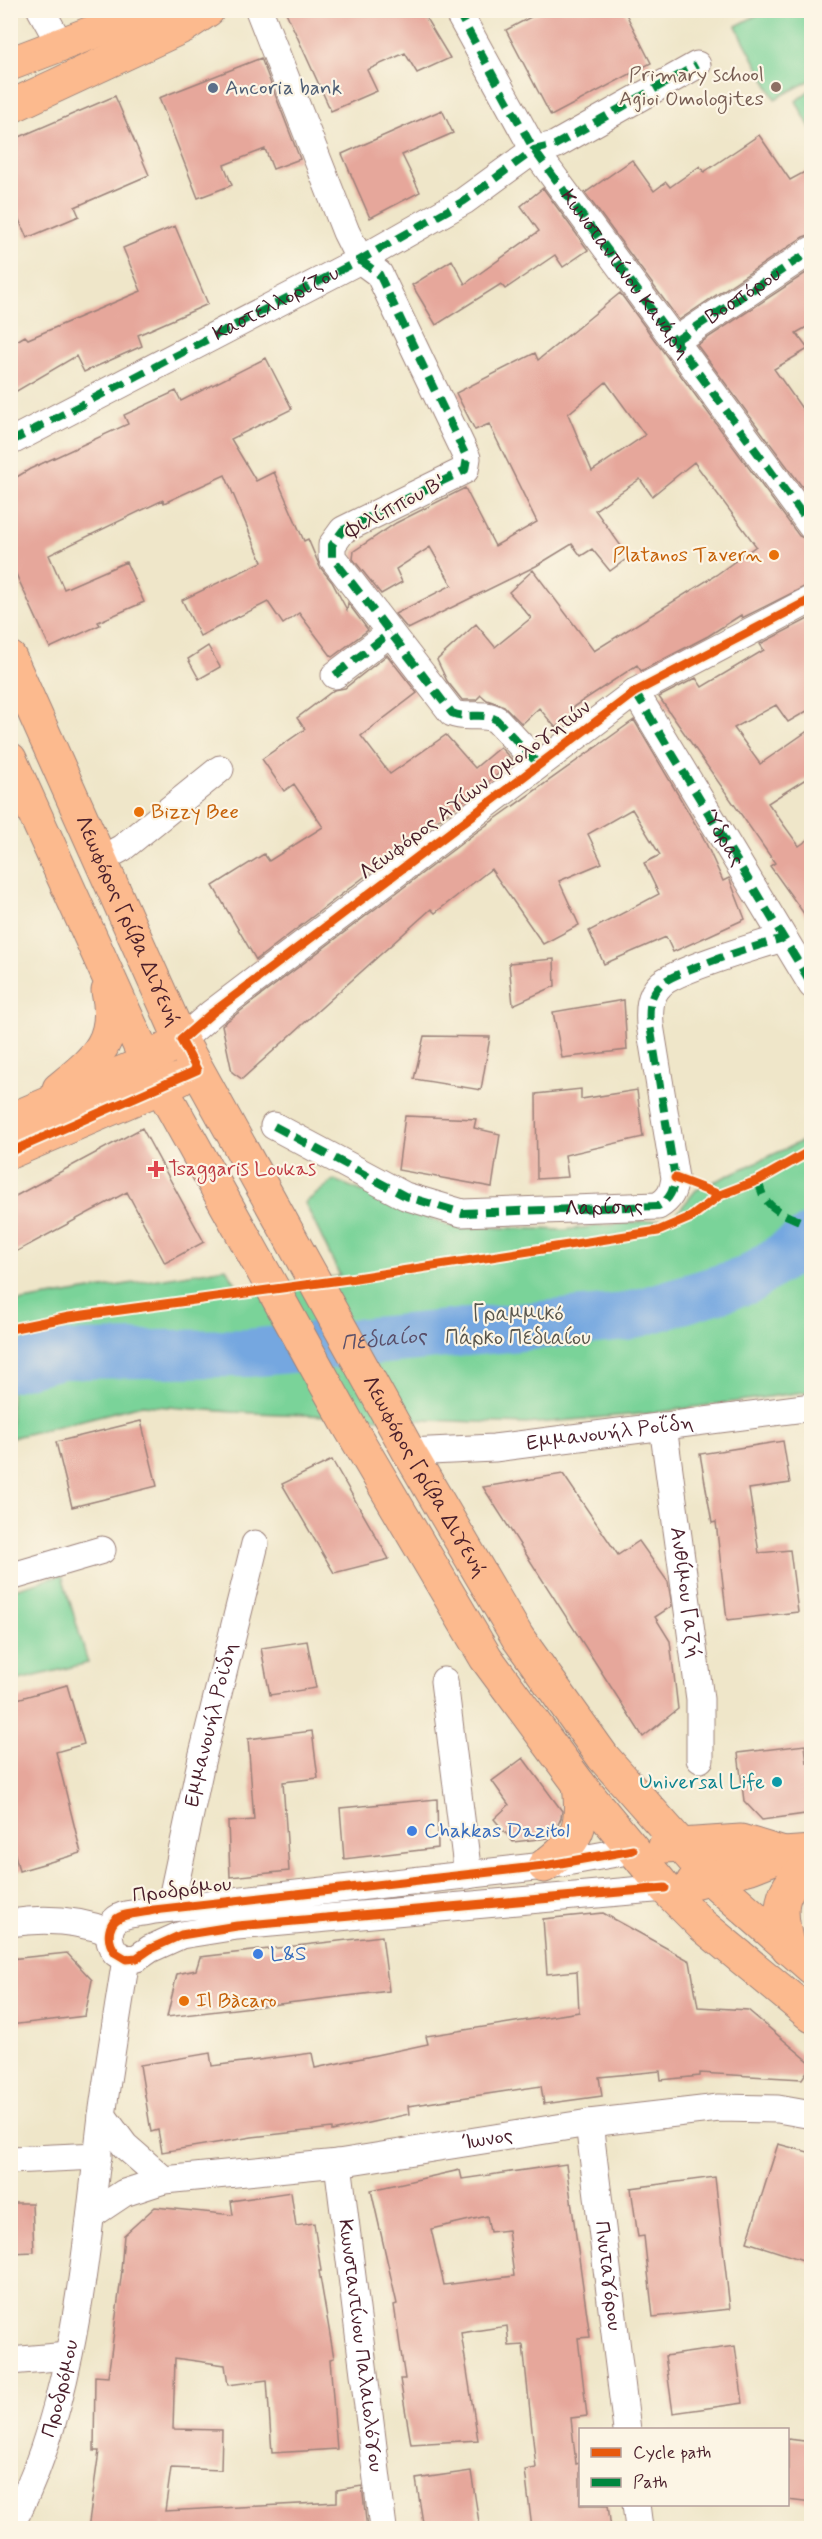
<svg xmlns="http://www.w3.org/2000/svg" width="822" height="2539" viewBox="0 0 822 2539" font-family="Mynerve,sans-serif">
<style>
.green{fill:#7ad399;stroke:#627962;stroke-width:1.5}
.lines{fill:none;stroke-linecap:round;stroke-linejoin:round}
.river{stroke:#74a7e0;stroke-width:48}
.building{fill:#e6a79b;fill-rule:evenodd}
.minor-casing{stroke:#9c827a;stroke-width:29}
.major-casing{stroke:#9c827a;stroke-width:35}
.minor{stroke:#fff;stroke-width:27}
.major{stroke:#fcba8e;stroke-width:33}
.quiet{stroke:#00873e;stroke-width:8;stroke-dasharray:15 8;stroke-linecap:butt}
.cycleway-casing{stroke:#fcf5e5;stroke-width:13}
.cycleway{stroke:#e8590c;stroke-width:9}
.education-dot{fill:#8d6e63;stroke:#fcf5e5;stroke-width:2}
.service-dot{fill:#5c6f8a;stroke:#fcf5e5;stroke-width:2}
.food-dot{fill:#e8710a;stroke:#fcf5e5;stroke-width:2}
.health-dot{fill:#e0444e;stroke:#fcf5e5;stroke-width:2}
.culture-dot{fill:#0f9aa8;stroke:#fcf5e5;stroke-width:2}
.shop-dot{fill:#3f7fe0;stroke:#fcf5e5;stroke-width:2}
.labels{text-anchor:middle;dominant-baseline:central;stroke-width:4.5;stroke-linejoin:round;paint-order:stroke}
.education-label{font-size:21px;fill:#785e54;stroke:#fcf5e5;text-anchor:end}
.service-label{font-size:21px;fill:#4e5e75;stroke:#fcf5e5;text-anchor:start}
.street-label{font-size:21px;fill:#4a1f2b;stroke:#fcf5e5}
.food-label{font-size:21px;fill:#c56008;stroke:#fcf5e5;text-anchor:start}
.health-label{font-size:21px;fill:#be3a42;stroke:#fcf5e5;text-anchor:start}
.park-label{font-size:21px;fill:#58554c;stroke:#fcf5e5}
.culture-label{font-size:21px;fill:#0d838f;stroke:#fcf5e5;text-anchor:end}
.shop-label{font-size:21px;fill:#366cbe;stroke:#fcf5e5;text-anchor:start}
.water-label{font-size:22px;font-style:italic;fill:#594f6a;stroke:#fcf5e5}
</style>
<rect width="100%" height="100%" fill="#fcf5e5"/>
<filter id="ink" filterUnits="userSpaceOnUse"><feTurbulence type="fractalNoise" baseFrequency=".0167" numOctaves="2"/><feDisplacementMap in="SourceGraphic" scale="12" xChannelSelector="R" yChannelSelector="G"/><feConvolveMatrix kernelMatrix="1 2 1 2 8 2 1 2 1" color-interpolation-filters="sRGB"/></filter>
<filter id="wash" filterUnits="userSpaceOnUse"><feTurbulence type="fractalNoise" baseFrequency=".008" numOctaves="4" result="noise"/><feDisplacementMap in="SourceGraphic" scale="24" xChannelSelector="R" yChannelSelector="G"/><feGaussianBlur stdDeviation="1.35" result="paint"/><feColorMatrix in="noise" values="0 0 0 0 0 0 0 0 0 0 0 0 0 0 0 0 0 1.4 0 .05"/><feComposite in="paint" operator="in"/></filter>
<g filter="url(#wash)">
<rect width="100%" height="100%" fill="#efe6c9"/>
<path class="green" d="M765,11H811V80L775,99L736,26Z
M811,89V130L796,101Z
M811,1137V1391L652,1413L526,1424L233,1412L142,1405L11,1438V1303L226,1268L240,1290L340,1276L305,1203L334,1180L449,1226L564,1230L673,1218L696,1190Z
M62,1575L88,1663L11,1682V1590Z"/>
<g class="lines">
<path class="river" id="s1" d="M10,1368L60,1355L248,1353L626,1317L748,1280L812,1237"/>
</g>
<g id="blocks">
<path class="building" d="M285,10H421L450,58L417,73L405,53L367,70L377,91L331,111Z
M544,10H624L651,63L551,116L506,30Z
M261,58L300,159L273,169L265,149L224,165L232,185L198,198L159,98Z
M115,96L149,175L75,207L79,216L27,238L10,199V141Z
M442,110L453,133L402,155L420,192L370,218L342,154Z
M759,135L790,180L812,168V234L803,237L679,320L585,193L632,160L654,191L666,182L670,187L700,166L704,172Z
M543,188L588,250L563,267L555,255L505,289L501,284L436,325L412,285L452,260L465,284L539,231L521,206Z
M175,226L208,304L138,335L142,346L84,372L76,356L10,395V345L25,336L28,339L141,291L123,248Z
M812,269V324L796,333L808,349L774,369L803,410L812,404V500L697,345Z
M620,293L799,536L812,542V583L742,618L741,615L708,636L641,671L637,665L573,707L576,712L556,728L539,708L522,724L504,706L487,700L481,695L476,700H462L447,681L437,660L476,624L495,647L531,618L509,592L533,570L594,651L716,575L756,546L694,462L652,496L640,479L595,510L629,557L610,571L592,549L581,556L572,544L536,566L408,629L395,614L452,585L430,547L396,569L402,582L381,594L353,559L354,551L396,523L465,488L495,546L537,522L489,424L475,430L456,393L535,353L538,360ZM606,382L645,435L592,471L568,414Z
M266,358L292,409L231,439L256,481L274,472L304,541L308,539L320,567L332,582L347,610L348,603L368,630L332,657L299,613L283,624L268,602L200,636L182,600L262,562L225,475L164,503L163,500L49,555L64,589L126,562L144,602L98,622L100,625L50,648L10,561V481L30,469L128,424L124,415L176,391L181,401Z
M812,617V708L788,722L776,705L734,728L760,764L812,728V775L768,803L799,846L812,837V925L770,866L775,863L659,697L696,678L702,687L764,650L760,644Z
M208,646L220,667L199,679L188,659Z
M387,655L417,693L361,736L390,774L446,735L475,768L500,747L514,762L256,960L213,886L264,854L269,861L323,827L294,784L284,791L262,759L305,729L297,718L334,690L345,688Z
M634,720L703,837L723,881L729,878L730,880L745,919L673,952L666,937L604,964L589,931L659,894L644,863L660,855L632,809L588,834L602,863L559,881L579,925L543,944L491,869L435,913L431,909L242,1079L232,1072L222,1025L474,834Z
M554,959L555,986L513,1005L509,963Z
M624,1000L627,1050L562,1058L553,1012Z
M424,1036L490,1037L481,1090L414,1079Z
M581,1089V1099L637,1090L643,1137L565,1155L568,1177L537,1179L536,1094Z
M405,1116L476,1119L474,1128L500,1134L492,1187L398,1170Z
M142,1128L204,1242L165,1263L127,1192L10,1255V1199Z
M141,1421L157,1486L72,1507L56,1442Z
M783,1441L790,1483L749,1489L759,1553L790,1550L798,1612L727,1620L716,1522L712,1523L700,1454Z
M332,1460L389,1559L334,1573L282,1484Z
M563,1474L618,1555L639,1541L668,1582L672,1606L655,1617L670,1641L678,1709L643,1737L483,1487Z
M307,1641L316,1688L270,1695L261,1648Z
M67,1685L84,1744L56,1752L81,1853L19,1871L10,1834V1701Z
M312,1731L318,1778L283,1782L289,1871L230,1877L228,1822L254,1820L248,1739Z
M805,1745L807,1763L812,1762V1813L762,1820L744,1801L738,1753Z
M523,1758L562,1811L561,1818L556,1829L548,1838L513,1842L494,1819L509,1805L492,1781Z
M437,1799L438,1848L344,1859L340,1808Z
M603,1913L690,1961L698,2007L748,2010L812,2064L802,2079L700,2073V2076L661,2080L660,2071L599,2077L602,2096L544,2104L541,2086L408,2106L409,2114L332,2131V2128L252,2137L162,2152L158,2130L151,2132L140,2065L210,2053L212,2066L312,2053L315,2068L428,2044L426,2036L579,2012L577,1971L547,1974L543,1919Z
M382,1936L389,1991L167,2017L177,1974L196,1970L200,1957Z
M67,1953L92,1980L85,2016L10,2025V1959Z
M778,2144L812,2153V2263L747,2242Z
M566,2164L590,2337L578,2338L587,2416L571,2418L576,2464L580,2463V2505H608L611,2529H532L525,2470L536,2468L523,2345L509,2346L507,2326L461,2333L478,2440L411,2444L400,2379H405L394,2305L397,2304L371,2190L460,2170L462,2179ZM487,2216L490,2232L508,2230L514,2276L444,2285L431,2229Z
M715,2177L730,2309L653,2317L644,2236L638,2237L631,2188Z
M291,2192L296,2226L314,2223L321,2271H319L334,2358L330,2359L337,2449L272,2453L267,2380L228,2385L225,2365L175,2358L173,2429L222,2430L221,2470L171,2468L165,2511L337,2502V2490L362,2486L367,2529H164L163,2521L162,2529H88L99,2451H94L95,2376L108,2377L122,2270H121L124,2235L155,2207L233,2215L231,2201Z
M10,2203H32L34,2252L10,2253Z
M735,2346L743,2403L673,2413L665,2356Z
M788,2439L812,2442V2503L788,2500Z
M471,2471L480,2529H424L416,2479Z"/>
</g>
</g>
<g filter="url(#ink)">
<use href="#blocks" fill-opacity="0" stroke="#9c827a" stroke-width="1.5"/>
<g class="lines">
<defs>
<g id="minor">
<path d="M41,10L60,44"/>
<path d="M259,10L346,232L360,260L379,274L467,458L465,470L343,530L332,545V557L452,713C468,720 482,711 497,720L538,764"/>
<path d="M457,10L534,150L812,527"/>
<path d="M675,341L812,250"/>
<path id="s2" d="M10,442L360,260L464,201L534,150L555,145L697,65"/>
<path d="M335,675L390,633"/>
<path d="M635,692L812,985"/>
<path d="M100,860L122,848L220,769"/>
<path d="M181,1040L212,1013L635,692L812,599"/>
<path d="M274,1126L405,1196L462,1213L658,1206C670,1199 673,1192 675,1178L650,1025C649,1010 649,996 660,985C673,971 760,945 783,938"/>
<path id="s3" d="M663,1426L700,1699V1759"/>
<path id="s4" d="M409,1452L494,1448L812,1407"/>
<path d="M10,1577L102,1550"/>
<path d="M444,1681L468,1875"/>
<path d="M633,1850L544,1866L154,1910C145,1912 135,1913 126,1915C107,1919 105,1940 116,1953L126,1959L137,1958L150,1949L181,1935L237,1926L665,1888"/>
<path id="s5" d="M170,1908L201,1762L255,1544"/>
<path d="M10,1923C43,1918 78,1920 109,1932"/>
<path d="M102,2115L125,2146L164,2180"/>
<path id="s6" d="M589,2123L627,2430"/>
<path d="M10,2160L98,2156"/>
<path id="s7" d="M338,2163L383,2528"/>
<path id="s8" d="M91,2215L124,2193L164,2180L338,2163L589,2123L719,2108L778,2109L812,2115"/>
<path d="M10,2361L68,2356"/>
<path d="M636,2504L639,2528"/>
<path id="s9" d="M10,2526C75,2410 86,2247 102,2116C109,2064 118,2011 126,1959"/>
</g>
<g id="major">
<path d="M10,64L151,10"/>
<path d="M10,107L184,26L208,10"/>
<path id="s10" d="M10,658L181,1040L409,1452L518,1638L603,1757L710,1878L812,1968"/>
<path d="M10,759L147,1062L348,1424L486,1658L579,1784L665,1888L702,1925L812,2016"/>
<path d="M59,1089C95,1059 119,1042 108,991"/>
<path d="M10,1120L147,1062L164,1050"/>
<path d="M10,1152L180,1079"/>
<path d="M665,1846L741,1841L784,1854"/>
<path d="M544,1866C579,1840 584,1827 579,1784"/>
<path d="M693,1882L751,1867L784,1854L812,1852"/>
<path d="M788,1948C778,1908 777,1891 812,1863"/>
</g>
</defs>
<use href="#minor" class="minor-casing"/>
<use href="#major" class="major-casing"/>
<use href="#minor" class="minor"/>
<use href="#major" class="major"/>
<g class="quiet">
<path id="s11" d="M457,10L534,150L812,527"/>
<path d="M360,260L379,274L467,458L465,470L343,530L332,545V557L452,713C468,720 482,711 497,720L538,764"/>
<path id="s12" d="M675,341L812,250"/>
<path d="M10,442L360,260L464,201L534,150L555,145L697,65"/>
<path d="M335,675L390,633"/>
<path id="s13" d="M635,692L812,985"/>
<path id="s14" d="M274,1126L405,1196L462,1213L658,1206C670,1199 673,1192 675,1178L650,1025C649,1010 649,996 660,985C673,971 760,945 783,938"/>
<path d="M759,1180C762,1212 788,1214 812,1227"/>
</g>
<defs>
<path id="cycleway" d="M10,1152L197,1070L181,1040L212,1013L635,692L812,599
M675,1178L720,1195L759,1180L812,1150
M10,1329L69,1317L356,1278L658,1231L691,1217L720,1195
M633,1850L544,1866L154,1910C145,1912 135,1913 126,1915C107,1919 105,1940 116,1953L126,1959L137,1958L150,1949L181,1935L237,1926L665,1888"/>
</defs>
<use href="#cycleway" class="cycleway-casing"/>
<use href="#cycleway" class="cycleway"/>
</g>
</g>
<circle class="education-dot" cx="776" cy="87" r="6"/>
<circle class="service-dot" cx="213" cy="88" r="6"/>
<g class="food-dot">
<circle cx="774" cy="555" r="6"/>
<circle cx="139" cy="812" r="6"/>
<circle cx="184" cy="2001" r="6"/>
</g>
<path class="health-dot" d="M153 1160h6v6h6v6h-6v6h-6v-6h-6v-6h6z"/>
<circle class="culture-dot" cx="777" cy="1782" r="6"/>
<g class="shop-dot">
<circle cx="412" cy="1831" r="6"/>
<circle cx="258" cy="1954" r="6"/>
</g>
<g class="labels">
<g class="education-label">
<text x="764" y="75">Primary school<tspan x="764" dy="24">Agioi Omologites</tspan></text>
</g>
<g class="service-label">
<text x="225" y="88">Ancoria bank</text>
</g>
<g class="street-label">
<text stroke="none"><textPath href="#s11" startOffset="314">Κωνσταντίνου Κανάρη</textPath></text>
<text stroke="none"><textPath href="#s12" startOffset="82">Βοσπόρου</textPath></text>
<text stroke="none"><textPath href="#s2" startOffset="300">Καστελλορίζου</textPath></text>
<text transform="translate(395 507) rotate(-28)">Φιλίππου Β'</text>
<text transform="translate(475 790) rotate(-37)">Λεωφόρος Αγίων Ομολογητών</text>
<text stroke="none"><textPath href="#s13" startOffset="171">Ύδρας</textPath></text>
<text stroke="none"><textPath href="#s10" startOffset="288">Λεωφόρος Γρίβα Διγενή</textPath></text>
<text stroke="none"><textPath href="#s14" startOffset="350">Λαρίσης</textPath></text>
<text stroke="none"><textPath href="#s4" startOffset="202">Εμμανουήλ Ροΐδη</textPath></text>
<text stroke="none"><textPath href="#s10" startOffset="918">Λεωφόρος Γρίβα Διγενή</textPath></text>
<text stroke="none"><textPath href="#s3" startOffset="168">Ανθίμου Γαζή</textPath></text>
<text stroke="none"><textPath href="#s5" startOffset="188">Εμμανουήλ Ροϊδη</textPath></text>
<text transform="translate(182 1890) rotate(-7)">Προδρόμου</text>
<text stroke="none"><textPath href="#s8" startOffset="408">Ίωνος</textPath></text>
<text stroke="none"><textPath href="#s6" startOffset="154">Πνυταγόρου</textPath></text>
<text stroke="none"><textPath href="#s7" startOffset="184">Κωνσταντίνου Παλαιολόγου</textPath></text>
<text stroke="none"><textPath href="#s9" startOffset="147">Προδρόμου</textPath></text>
</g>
<g class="food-label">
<text x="762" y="555" text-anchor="end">Platanos Tavern</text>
<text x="151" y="812">Bizzy Bee</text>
<text x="196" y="2001">Il Bàcaro</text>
</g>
<g class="health-label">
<text x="168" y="1169">Tsaggaris Loukas</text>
</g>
<g class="park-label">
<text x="518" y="1314">Γραμμικό<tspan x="518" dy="24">Πάρκο Πεδιαίου</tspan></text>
</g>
<g class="culture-label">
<text x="765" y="1782">Universal Life</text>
</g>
<g class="shop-label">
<text x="424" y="1831">Chakkas Dazitol</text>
<text x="270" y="1954">L&amp;S</text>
</g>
<g class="water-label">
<text stroke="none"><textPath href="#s1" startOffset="376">Πεδιαίος</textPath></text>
</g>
</g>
<rect width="822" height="2539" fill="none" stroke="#fcf5e5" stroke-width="36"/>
<rect x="579" y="2428" width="210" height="78" fill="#fcf5e5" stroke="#b59f9b" stroke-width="1.5"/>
<rect x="591" y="2448" width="30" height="9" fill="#e8590c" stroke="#b59f9b" stroke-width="1.5"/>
<text x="633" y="2458" font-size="18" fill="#4a1f2b">Cycle path</text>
<rect x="591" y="2478" width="30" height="9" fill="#00873e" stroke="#b59f9b" stroke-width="1.5"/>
<text x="633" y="2488" font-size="18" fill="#4a1f2b">Path</text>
</svg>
